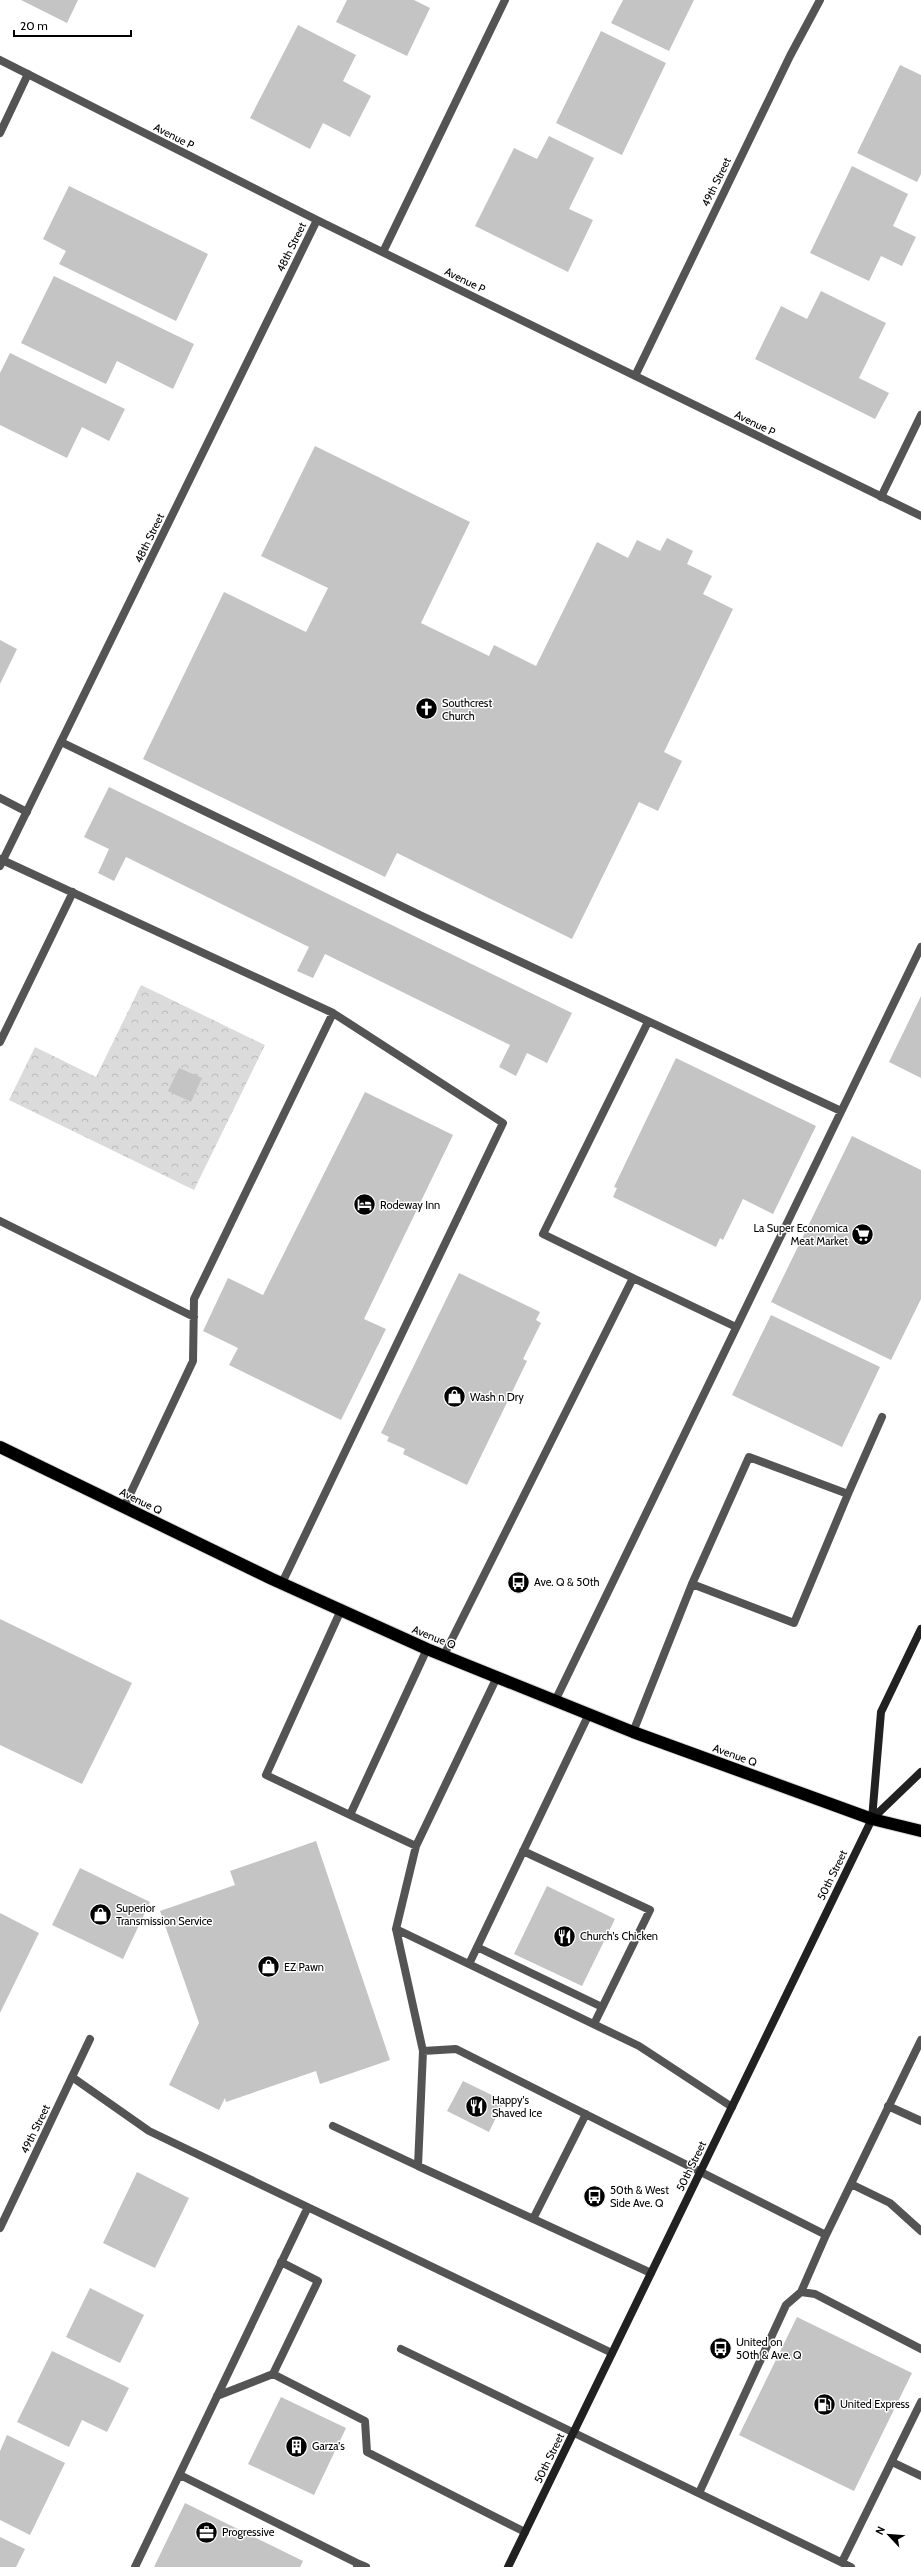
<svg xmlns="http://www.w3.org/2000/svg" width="921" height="2567" viewBox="0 0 921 2567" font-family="Cabin,sans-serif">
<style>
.forest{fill:url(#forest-crowns)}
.building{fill:#c4c4c4}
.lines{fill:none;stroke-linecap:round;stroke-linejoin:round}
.highway-casing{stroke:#dbdbdb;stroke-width:14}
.lane{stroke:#545454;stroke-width:8}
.street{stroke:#545454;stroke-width:8}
.secondary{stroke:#212121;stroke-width:8}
.highway{stroke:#000;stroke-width:12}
.labels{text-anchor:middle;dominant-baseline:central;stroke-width:3;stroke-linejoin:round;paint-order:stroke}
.street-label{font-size:11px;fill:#000;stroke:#fff}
.poi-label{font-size:11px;fill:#000;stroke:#fff;text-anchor:start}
</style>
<defs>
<pattern id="forest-crowns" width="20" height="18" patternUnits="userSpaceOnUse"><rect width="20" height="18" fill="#dbdbdb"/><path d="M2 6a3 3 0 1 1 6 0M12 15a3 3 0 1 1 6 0" fill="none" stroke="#bababa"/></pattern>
</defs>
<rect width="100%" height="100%" fill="#fff"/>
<path class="forest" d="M141,985L265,1045L194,1190L9,1100L35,1047L96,1077Z"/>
<path class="building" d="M21,0H78L67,23Z
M347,0H414L430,8L407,56L336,22Z
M623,0H694L669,51L611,23Z
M298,25L356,55L343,81L371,96L350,137L323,123L310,149L250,118Z
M601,31L666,63L622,155L556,123Z
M900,65L921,75V174L917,182L857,153Z
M549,136L594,158L569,209L593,220L568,272L475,226L514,148L537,159Z
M852,166L908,194L893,226L916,237L902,266L881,256L869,281L810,253Z
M69,186L208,254L176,321L59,264L66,251L43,239Z
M54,276L194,344L173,389L117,361L106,384L21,343Z
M821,291L886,323L859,378L889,393L875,419L755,359L781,306L807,319Z
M10,353L125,409L109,441L82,427L67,458L0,425V373Z
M315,446L470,522L421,623L489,656L494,645L536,666L597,542L628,558L637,540L660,551L667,538L693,551L687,564L712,576L703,594L733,609L664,752L682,761L658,811L639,802L572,939L397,853L385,877L143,759L224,592L306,632L328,588L261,556Z
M0,640L17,649L0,684Z
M109,787L572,1013L547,1063L527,1053L516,1076L499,1067L510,1045L325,954L313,978L297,971L309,947L126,857L114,881L98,873L109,849L84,837Z
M921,996V1078L889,1062Z
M676,1058L816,1126L773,1214L743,1199L723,1240L720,1238L716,1247L613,1197L617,1188L614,1187Z
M179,1068L202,1078L191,1102L168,1091Z
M365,1092L453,1135L364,1319L386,1329L341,1420L229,1365L238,1348L203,1331L228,1278L263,1295Z
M852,1136L921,1170V1299L891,1360L771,1302Z
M459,1273L540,1312L536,1320L541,1323L523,1359L527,1361L467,1485L403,1454L405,1449L387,1441L389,1437L381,1433Z
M771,1315L880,1367L842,1447L732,1395Z
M0,1619L132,1683L82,1784L0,1745Z
M316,1841L390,2060L320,2084L316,2071L226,2102L225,2098L219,2110L169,2085L199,2023L160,1911L235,1885L230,1871Z
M80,1868L150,1902L123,1959L52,1925Z
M547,1886L615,1919L582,1986L514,1954Z
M0,1913L39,1933L0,2013Z
M463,2081L504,2101L489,2132L447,2111Z
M137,2172L189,2198L155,2268L103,2243Z
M90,2288L144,2315L120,2363L66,2337Z
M797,2317L912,2373L854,2491L739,2435Z
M52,2351L129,2388L107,2432L82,2420L69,2447L17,2422Z
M281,2397L346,2428L314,2495L248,2464Z
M7,2435L65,2463L30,2535L0,2520V2451Z
M185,2503L303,2561L300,2567H154Z
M0,2537L25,2549L16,2567H0Z"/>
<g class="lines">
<defs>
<path id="highway" d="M0,1447L272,1579L427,1649L633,1732L872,1819L921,1831"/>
</defs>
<use href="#highway" class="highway-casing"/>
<path class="lane" d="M0,133L28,74
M383,252L505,0
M881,497L921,415
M61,742L420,915L841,1111
M0,798L27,812
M0,859L333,1013L194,1299L193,1361L124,1507
M0,1042L73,892
M0,1221L194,1317
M633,1278L736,1327
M848,1494L882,1417
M282,1583L503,1123L333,1013
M341,1610L266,1775L350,1815L427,1649
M444,1655L633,1278L543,1234L648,1022
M555,1701L921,947
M633,1732L692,1584L749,1457L848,1494L794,1623L692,1584
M350,1815L416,1846L497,1677
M416,1846L396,1929L423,2051L418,2166L651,2273
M523,1851L650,1910L594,2024
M396,1929L639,2046L732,2107
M477,1947L602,2007
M469,1964L588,1716
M423,2051L456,2049L826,2235
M72,2077L149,2131L612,2353
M888,2106L921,2121
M333,2126L418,2166
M851,2184L890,2203L921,2231
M533,2219L586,2114
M281,2262L318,2281L273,2374L365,2421L367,2452L525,2532
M801,2292L826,2235L921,2040
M401,2349L851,2567
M217,2396L273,2374
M892,2462L921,2476
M180,2475L359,2564L357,2567
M699,2493L786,2305L801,2292L815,2294L921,2349
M842,2562L921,2402
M359,2564L366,2567
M135,2567L307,2209"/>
<path class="street" d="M0,60L317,220L921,516
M635,376L790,56L820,0
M0,866L317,220
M0,2228L90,2039"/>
<path class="secondary" d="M872,1819L881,1712L921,1629
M508,2567L872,1819L921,1772"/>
<use href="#highway" class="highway"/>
</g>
<defs>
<symbol id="church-disc" viewBox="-11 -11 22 22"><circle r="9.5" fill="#000" stroke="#fff"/><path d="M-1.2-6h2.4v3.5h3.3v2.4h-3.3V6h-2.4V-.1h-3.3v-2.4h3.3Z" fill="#fff"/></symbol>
<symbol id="hotel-disc" viewBox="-11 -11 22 22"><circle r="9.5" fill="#000" stroke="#fff"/><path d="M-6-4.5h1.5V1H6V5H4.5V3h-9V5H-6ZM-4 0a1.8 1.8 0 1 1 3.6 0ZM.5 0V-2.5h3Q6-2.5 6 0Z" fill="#fff"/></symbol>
<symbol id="supermarket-disc" viewBox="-11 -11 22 22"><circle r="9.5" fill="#000" stroke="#fff"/><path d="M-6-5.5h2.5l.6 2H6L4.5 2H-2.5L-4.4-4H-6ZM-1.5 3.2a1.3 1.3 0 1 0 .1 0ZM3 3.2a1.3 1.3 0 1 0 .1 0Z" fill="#fff"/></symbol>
<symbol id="shop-disc" viewBox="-11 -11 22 22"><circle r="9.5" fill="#000" stroke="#fff"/><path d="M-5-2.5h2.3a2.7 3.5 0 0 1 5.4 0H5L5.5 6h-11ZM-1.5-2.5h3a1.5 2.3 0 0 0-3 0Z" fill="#fff"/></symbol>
<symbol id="bus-disc" viewBox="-11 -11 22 22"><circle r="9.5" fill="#000" stroke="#fff"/><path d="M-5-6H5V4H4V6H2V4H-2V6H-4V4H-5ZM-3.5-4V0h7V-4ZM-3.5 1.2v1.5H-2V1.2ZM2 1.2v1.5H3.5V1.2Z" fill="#fff"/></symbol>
<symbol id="restaurant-disc" viewBox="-11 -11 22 22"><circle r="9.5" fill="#000" stroke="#fff"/><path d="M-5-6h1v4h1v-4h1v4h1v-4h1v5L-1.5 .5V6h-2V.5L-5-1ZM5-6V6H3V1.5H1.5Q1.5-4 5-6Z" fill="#fff"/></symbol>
<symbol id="fuel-disc" viewBox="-11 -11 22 22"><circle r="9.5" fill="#000" stroke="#fff"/><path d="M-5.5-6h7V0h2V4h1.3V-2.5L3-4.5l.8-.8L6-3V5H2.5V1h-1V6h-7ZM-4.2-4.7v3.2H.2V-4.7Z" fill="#fff"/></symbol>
<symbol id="building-disc" viewBox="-11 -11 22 22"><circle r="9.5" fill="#000" stroke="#fff"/><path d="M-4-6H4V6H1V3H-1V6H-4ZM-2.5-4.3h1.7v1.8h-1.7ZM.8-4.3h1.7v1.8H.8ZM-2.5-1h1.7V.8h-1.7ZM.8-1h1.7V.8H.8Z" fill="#fff"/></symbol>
<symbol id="office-disc" viewBox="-11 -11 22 22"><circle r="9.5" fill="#000" stroke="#fff"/><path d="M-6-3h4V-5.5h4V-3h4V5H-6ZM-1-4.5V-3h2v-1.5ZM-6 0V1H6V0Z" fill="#fff"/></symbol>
</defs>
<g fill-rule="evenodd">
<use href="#church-disc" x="414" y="696" width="25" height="25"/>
<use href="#hotel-disc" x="352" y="1192" width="25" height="25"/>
<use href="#supermarket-disc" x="850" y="1222" width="25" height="25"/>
<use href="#shop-disc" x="442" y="1384" width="25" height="25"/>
<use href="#bus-disc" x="506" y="1570" width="25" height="25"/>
<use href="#shop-disc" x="88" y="1902" width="25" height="25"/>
<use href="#restaurant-disc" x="552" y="1924" width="25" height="25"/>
<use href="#shop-disc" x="256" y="1954" width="25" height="25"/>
<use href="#restaurant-disc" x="464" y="2094" width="25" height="25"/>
<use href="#bus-disc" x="582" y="2184" width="25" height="25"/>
<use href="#bus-disc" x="708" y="2336" width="25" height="25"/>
<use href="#fuel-disc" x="812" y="2392" width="25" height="25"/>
<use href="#building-disc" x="284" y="2434" width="25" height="25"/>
<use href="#office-disc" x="194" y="2520" width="25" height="25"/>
</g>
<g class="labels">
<g class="street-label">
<text transform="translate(174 136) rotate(27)">Avenue P</text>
<text transform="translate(716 182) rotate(-64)">49th Street</text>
<text transform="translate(291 247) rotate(-64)">48th Street</text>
<text transform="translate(465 280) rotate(26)">Avenue P</text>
<text transform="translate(755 423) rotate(26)">Avenue P</text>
<text transform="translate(149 538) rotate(-64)">48th Street</text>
<text transform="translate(141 1501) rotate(26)">Avenue Q</text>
<text transform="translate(434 1637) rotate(22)">Avenue Q</text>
<text transform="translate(735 1755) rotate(20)">Avenue Q</text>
<text transform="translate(832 1875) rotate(-64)">50th Street</text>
<text transform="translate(35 2129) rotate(-64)">49th Street</text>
<text transform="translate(691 2166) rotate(-64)">50th Street</text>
<text transform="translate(549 2458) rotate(-64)">50th Street</text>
</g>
<g class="poi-label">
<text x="442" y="703">Southcrest<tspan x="442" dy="13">Church</tspan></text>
<text x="380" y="1205">Rodeway Inn</text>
<text x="848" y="1228" text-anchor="end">La Super Economica<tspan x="848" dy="13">Meat Market</tspan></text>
<text x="470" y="1397">Wash n Dry</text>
<text x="534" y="1582">Ave. Q &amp; 50th</text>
<text x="116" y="1908">Superior<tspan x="116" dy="13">Transmission Service</tspan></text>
<text x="580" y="1936">Church's Chicken</text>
<text x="284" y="1967">EZ Pawn</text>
<text x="492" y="2100">Happy's<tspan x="492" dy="13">Shaved Ice</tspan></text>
<text x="610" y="2190">50th &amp; West<tspan x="610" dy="13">Side Ave. Q</tspan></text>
<text x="736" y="2342">United on<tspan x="736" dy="13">50th &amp; Ave. Q</tspan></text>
<text x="840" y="2404">United Express</text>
<text x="312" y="2446">Garza's</text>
<text x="222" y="2532">Progressive</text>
</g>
</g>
<g transform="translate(889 2535) rotate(296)" stroke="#ffffff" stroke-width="3" paint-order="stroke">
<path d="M0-3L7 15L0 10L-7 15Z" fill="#000000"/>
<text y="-6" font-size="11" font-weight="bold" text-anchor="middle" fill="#000000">N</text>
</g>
<path d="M14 30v6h117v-6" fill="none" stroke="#000000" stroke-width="2"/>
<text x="20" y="30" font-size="12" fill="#000000" stroke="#ffffff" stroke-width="3" paint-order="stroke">20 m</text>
</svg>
